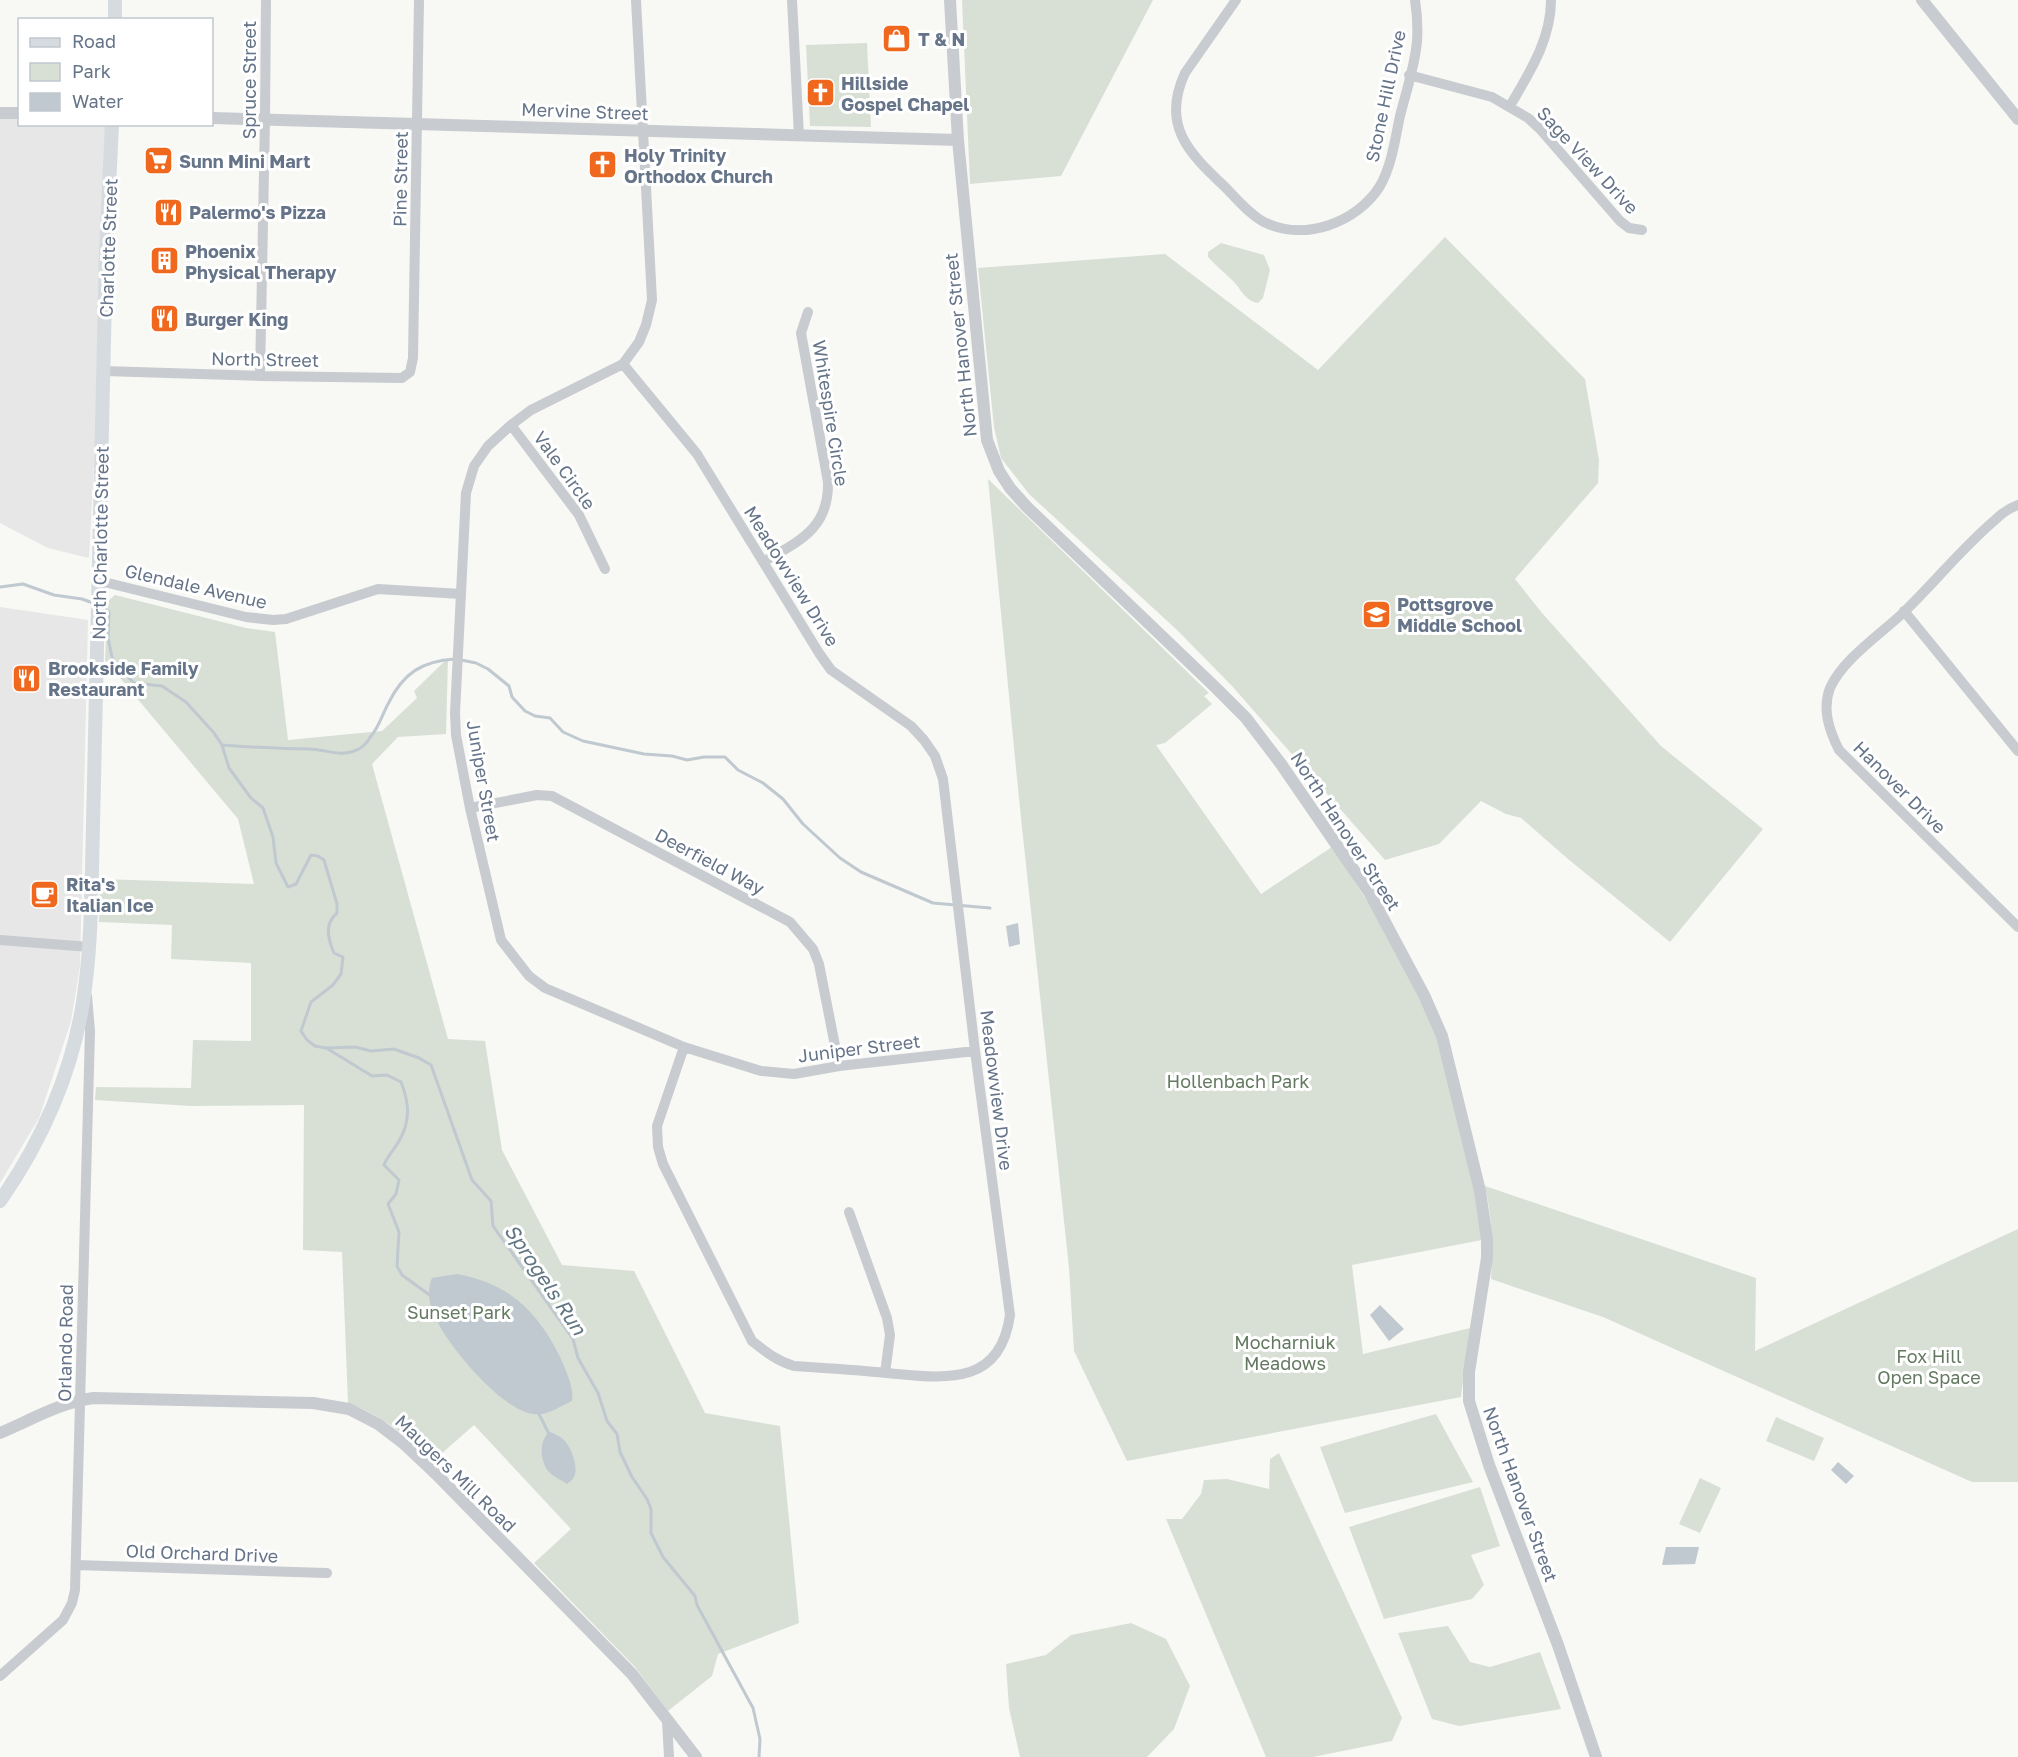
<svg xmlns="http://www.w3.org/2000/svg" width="2018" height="1757" viewBox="0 0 2018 1757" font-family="'Golos Text',sans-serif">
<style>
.built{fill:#e6e7e6}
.green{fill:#d8e0d6}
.water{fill:#bfc9cf}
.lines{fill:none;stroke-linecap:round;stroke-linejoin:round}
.stream{stroke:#bfc9cf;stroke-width:3}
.minor{stroke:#c8cbcf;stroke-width:10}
.tertiary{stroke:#c8cbcf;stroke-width:12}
.secondary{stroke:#d6dbe0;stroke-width:14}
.labels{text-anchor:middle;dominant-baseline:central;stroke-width:6;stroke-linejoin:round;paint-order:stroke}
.poi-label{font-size:18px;font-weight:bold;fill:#657488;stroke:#fff;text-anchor:start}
.street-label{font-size:18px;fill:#657488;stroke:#fff}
.park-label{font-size:18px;fill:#637a60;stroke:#fff}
.water-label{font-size:20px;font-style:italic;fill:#617683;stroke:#fff}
</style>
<rect width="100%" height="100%" fill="#f8f8f5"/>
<path class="built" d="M0,117H19L20,124L112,125L89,558L48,548L0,523Z
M0,607L88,620L80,966L71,1021L39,1118L0,1183Z"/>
<path class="green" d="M962,0H1153L1061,176L970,184Z
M867,43L871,127L810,126L806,45Z
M1445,237L1585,379L1599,460L1598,483L1515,579L1542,613L1661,746L1763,829L1670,942L1568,859L1521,818L1506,814L1481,801L1439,844L1385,860L1232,686L1177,630L1029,494L1001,458L994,427L978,268L1165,254L1318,370Z
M1221,243L1264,255L1270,270L1263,298L1258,303C1245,301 1241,289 1233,281C1224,272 1216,266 1208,257V252Z
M988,479L1209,693L1204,696L1212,704L1165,743L1156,745L1261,894L1332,847L1369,904L1414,988L1437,1036L1473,1181L1482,1240L1352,1265L1363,1354L1470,1328L1461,1397L1127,1461L1074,1351L1069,1268L1019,799Z
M115,595L246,628L275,632L288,740L382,731L417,698L414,691L448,658L446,734L398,737L372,764L448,1039L485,1041L502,1150L562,1265L634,1271L705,1413L780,1426L799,1623L718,1654L712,1676L668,1711L635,1667L534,1563L571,1529L474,1425L432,1462C404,1434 385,1417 348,1403L342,1252L303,1250L304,1105L192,1106L95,1100L96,1087L191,1088L193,1040L251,1041V963L171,959L172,925L99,922L100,879L254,884L238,819L105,660L108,601Z
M1485,1186L1756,1278L1755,1351L2018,1229V1482H1972L1603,1317L1491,1279C1493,1247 1492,1218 1485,1186Z
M1436,1414L1473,1482L1345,1513L1320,1447Z
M1776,1417L1824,1438L1814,1461L1766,1441Z
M1279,1453L1402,1718L1392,1741L1313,1757H1266L1166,1519H1182L1201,1494L1204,1480L1227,1479L1269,1489L1270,1459Z
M1700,1478L1721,1488L1700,1533L1679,1524Z
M1480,1487L1500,1546L1471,1555L1484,1585L1472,1599L1384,1619L1349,1527Z
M1131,1623L1166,1639L1190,1686L1174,1729L1147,1757H1020L1009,1708L1006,1664L1046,1655L1071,1635Z
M1448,1626L1470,1662L1490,1667L1540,1652L1561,1709L1459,1726L1432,1719L1398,1633Z"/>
<path class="water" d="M1018,923L1020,944L1009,947L1006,926Z
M457,1274C511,1284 539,1313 562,1361C567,1374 574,1387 572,1401C559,1407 547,1416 533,1414C501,1410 446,1344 434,1315C429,1303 427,1290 432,1278Z
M1380,1305L1404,1329L1389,1341L1370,1315Z
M550,1432C555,1434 560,1436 563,1439C571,1446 579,1467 574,1477C573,1480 569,1482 567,1484C562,1480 554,1477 549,1472C540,1462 538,1440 550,1432Z
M1838,1462L1854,1476L1846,1484L1831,1470Z
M1666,1547H1699L1695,1564L1662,1565Z"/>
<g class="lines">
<path class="stream" d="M0,587L23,584L54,595L82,599L93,603
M102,606L109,612L108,638L112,657L117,666L134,683L162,686L186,702L214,733L222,745L229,768L251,798L263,808L273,837L276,863L288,887L296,884L311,855L318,856L324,860L337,904V913C324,924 328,939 334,953L343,957L341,974L333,985L311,1002L301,1031L307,1040L315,1046L326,1048L355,1047L371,1051L394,1049L419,1058L431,1065L472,1180L491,1201L493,1226L573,1339L578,1358L598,1393L607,1421L617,1434L620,1452L632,1477L647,1499L651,1509V1533L663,1557L695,1596L697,1605L753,1708L760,1739L759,1757
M461,660L476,663L488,669L509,686L512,697L525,711L535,716L550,718L563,732L583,741L644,754L672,756L687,760L704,757H725L738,770L763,783L783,799L803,824L840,858L861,872L933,903L990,908
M222,745C251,747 280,749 309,749C324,749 340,757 354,751C362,749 367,743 371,736C379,727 382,715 388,704C403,673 422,661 455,659
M328,1049L372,1076L387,1075L401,1082C409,1102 411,1121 399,1141C394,1150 388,1155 384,1165L399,1180L396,1194L388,1204L399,1232L397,1266L402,1275L431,1296
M538,1412L550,1436"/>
<path class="minor" d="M636,0L652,300L646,325L639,342L623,364L531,410L511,425L488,446L474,466L466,493L455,713L456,735L470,808L501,940L529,976L545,988L684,1047L761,1071L794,1074L839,1066L975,1051
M792,0L799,136
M1236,0L1185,73C1161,125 1188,152 1224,186C1236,198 1249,214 1264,222C1304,242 1357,223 1380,186C1392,165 1395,139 1400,116C1406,92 1415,66 1417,41C1418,27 1417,13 1415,0
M1409,75L1492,97L1528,118L1540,129L1620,221L1629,228L1642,230
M1510,106C1529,73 1551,40 1551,0
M623,364L697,454L819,653L831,670L911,726L924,740L935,756L943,779L975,1051L1010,1315C1000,1388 943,1378 887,1373C856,1370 825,1368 794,1366C777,1361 766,1352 752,1341L663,1164L658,1147L657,1126L684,1047
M104,371L260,376L402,378L410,372L413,358L419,0
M260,376L265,120L266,0
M511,425L579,515L605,569
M2018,505C2010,508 2001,514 1995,520C1962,548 1935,582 1904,612C1881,634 1843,659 1830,688C1822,709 1829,730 1839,750L2018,927
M763,562C799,541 829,529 828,482L801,333L808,312
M100,581L246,617L273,620L286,619L378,589L461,594
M1904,611L2018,751
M470,808L537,795L552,796L790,922L813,949L819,964L839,1066
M0,940L90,947
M849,1212L887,1318L890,1335L885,1373
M76,1565L327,1573
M0,1676L63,1620L72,1603L75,1590L90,1031L87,996
M667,1721L669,1757"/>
<path class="tertiary" d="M950,0L958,140L987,440L999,471L1010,488L1027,507L1215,687L1246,718L1281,764L1369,892L1424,995L1442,1036L1480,1191L1487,1240V1258L1469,1372V1401L1489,1465L1558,1645L1596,1757
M1922,0L2018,119
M0,113H20
M212,118L958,140
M0,1433C31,1420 61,1402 94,1398L313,1403L349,1409L378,1424L403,1443L438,1476L632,1674L696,1757"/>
<path class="secondary" d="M115,20V0
M0,1201C41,1143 72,1073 83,1002C90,958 91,914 92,869L106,252L112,124"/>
</g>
<defs>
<symbol id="shop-square" viewBox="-11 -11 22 22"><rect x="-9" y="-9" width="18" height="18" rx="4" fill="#ef681e" stroke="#fff"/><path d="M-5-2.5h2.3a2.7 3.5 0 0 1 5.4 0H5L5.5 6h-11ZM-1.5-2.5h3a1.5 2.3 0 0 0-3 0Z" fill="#fff"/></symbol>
<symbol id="church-square" viewBox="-11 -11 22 22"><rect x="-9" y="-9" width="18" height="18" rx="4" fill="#ef681e" stroke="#fff"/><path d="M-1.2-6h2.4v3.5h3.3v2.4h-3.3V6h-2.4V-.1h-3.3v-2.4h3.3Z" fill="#fff"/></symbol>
<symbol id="supermarket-square" viewBox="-11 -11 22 22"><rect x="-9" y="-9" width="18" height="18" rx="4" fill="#ef681e" stroke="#fff"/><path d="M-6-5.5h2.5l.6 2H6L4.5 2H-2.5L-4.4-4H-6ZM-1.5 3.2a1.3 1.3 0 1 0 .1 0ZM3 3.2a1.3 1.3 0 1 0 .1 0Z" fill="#fff"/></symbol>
<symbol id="restaurant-square" viewBox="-11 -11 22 22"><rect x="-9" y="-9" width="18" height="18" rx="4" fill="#ef681e" stroke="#fff"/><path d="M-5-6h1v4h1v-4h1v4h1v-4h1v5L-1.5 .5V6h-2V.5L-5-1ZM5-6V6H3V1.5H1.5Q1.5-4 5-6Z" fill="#fff"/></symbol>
<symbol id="building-square" viewBox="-11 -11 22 22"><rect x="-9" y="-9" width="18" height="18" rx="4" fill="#ef681e" stroke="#fff"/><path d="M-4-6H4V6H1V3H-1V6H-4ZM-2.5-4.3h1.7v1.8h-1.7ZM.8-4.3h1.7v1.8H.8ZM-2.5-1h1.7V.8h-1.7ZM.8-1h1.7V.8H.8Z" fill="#fff"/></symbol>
<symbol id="school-square" viewBox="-11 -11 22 22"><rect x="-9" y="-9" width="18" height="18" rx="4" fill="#ef681e" stroke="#fff"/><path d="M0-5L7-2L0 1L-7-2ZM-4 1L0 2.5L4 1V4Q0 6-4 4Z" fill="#fff"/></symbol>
<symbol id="cafe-square" viewBox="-11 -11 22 22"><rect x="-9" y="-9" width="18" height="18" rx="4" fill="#ef681e" stroke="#fff"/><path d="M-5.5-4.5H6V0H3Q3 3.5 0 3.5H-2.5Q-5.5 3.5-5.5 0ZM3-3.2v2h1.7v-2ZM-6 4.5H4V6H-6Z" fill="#fff"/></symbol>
</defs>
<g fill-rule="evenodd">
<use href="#shop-square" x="880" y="22" width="33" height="33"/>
<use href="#church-square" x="804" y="76" width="33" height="33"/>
<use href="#supermarket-square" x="142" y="144" width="33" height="33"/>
<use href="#church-square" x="586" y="148" width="33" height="33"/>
<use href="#restaurant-square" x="152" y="196" width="33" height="33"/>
<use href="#building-square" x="148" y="244" width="33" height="33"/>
<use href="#restaurant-square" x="148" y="302" width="33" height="33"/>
<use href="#school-square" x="1360" y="598" width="33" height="33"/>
<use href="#restaurant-square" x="10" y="662" width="33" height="33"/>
<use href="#cafe-square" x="28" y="878" width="33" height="33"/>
</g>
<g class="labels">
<g class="poi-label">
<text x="918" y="39">T &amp; N</text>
<text x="841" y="83">Hillside<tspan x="841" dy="21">Gospel Chapel</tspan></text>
<text x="624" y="155">Holy Trinity<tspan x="624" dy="21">Orthodox Church</tspan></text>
<text x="179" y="161">Sunn Mini Mart</text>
<text x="189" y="212">Palermo's Pizza</text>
<text x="185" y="251">Phoenix<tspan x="185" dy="21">Physical Therapy</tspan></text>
<text x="185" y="319">Burger King</text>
<text x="1397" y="604">Pottsgrove<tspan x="1397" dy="21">Middle School</tspan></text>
<text x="48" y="668">Brookside Family<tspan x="48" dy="21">Restaurant</tspan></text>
<text x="66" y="884">Rita's<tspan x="66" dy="21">Italian Ice</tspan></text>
</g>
<g class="street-label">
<text transform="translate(249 80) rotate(-90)">Spruce Street</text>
<text transform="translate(1385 96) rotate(-78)">Stone Hill Drive</text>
<text transform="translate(585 111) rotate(2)">Mervine Street</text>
<text transform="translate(1588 160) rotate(47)">Sage View Drive</text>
<text transform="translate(400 179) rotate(-89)">Pine Street</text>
<text transform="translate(108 248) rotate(-88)">Charlotte Street</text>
<text transform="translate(960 345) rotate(-96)">North Hanover Street</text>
<text transform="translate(265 359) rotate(1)">North Street</text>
<text transform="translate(831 413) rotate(81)">Whitespire Circle</text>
<text transform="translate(565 470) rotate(54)">Vale Circle</text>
<text transform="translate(100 543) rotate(-89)">North Charlotte Street</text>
<text transform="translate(792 576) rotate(58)">Meadowview Drive</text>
<text transform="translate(196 586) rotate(13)">Glendale Avenue</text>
<text transform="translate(484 781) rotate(80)">Juniper Street</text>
<text transform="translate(1900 787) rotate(45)">Hanover Drive</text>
<text transform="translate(1346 831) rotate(57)">North Hanover Street</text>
<text transform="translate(710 861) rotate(28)">Deerfield Way</text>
<text transform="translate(859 1048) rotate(-7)">Juniper Street</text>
<text transform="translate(997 1090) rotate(83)">Meadowview Drive</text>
<text transform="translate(65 1343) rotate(-89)">Orlando Road</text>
<text transform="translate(456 1473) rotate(44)">Maugers Mill Road</text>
<text transform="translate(1521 1494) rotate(70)">North Hanover Street</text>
<text transform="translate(202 1553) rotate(2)">Old Orchard Drive</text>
</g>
<g class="park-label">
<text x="1238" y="1081">Hollenbach Park</text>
<text x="459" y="1312">Sunset Park</text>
<text x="1285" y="1342">Mocharniuk<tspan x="1285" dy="21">Meadows</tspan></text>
<text x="1929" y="1356">Fox Hill<tspan x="1929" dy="21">Open Space</tspan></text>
</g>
<g class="water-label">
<text transform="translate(546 1279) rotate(56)">Sprogels Run</text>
</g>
</g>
<rect x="18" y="18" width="195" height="108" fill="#ffffff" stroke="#c1c7cf" stroke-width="1.5"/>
<rect x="30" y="38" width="30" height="9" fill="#d6dbe0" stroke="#c1c7cf" stroke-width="1.5"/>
<text x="72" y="48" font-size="18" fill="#657488">Road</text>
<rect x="30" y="63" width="30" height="18" fill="#d8e0d6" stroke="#c1c7cf" stroke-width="1.5"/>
<text x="72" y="78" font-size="18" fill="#657488">Park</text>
<rect x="30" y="93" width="30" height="18" fill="#bfc9cf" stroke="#c1c7cf" stroke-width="1.5"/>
<text x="72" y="108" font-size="18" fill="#657488">Water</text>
</svg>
